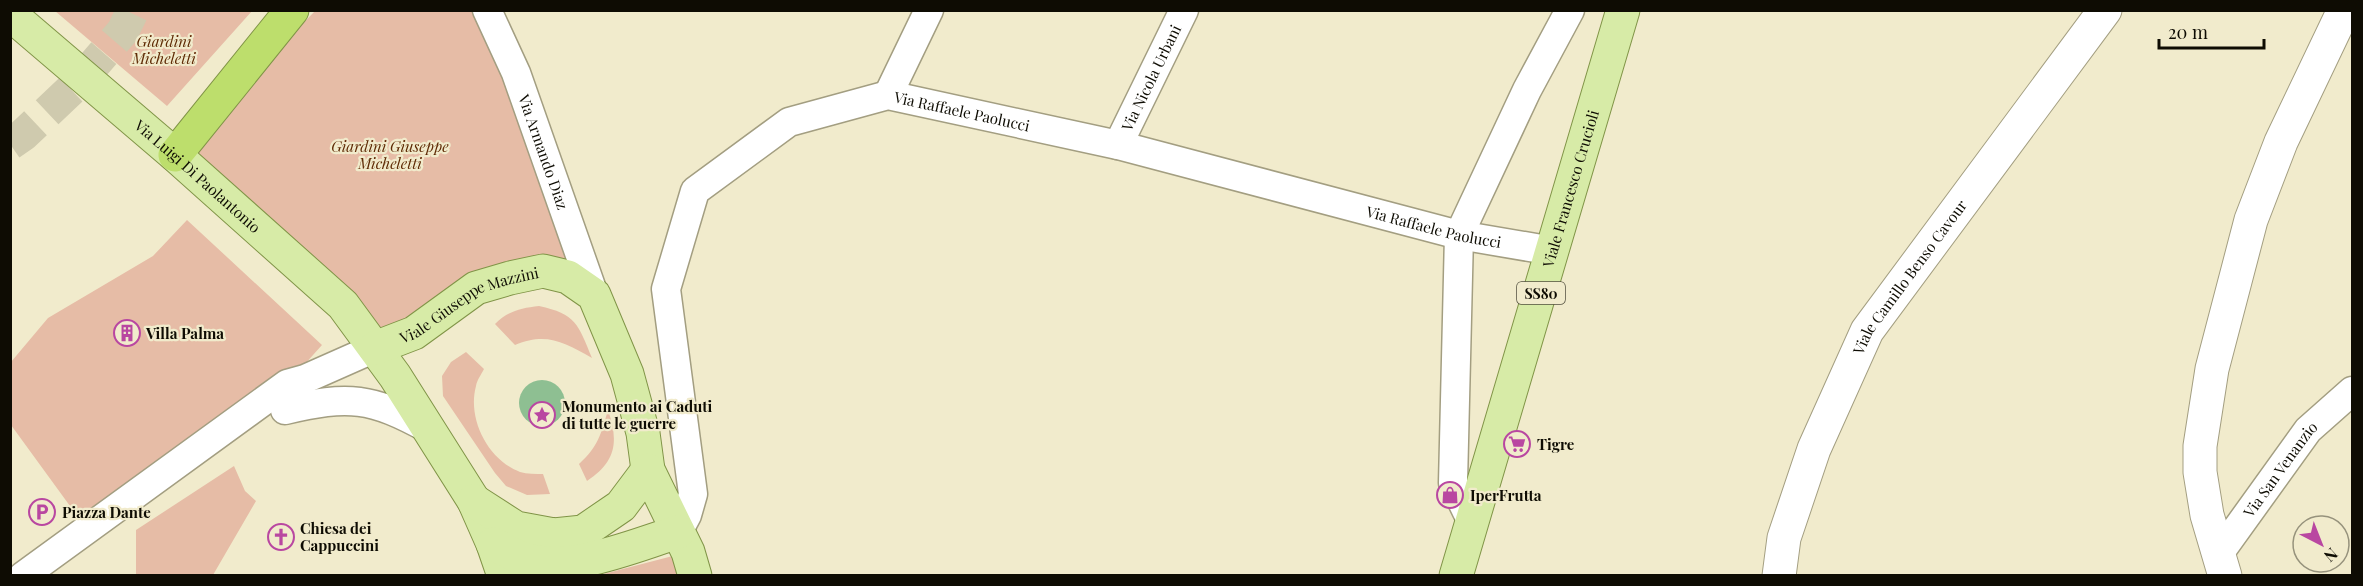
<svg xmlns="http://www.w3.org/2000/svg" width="2363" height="586" viewBox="0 0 2363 586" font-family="'Playfair Display',serif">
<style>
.green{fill:#e6bca6}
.water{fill:#8ebf92}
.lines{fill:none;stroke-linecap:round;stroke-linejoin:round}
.highway-tunnel{stroke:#cfcaae;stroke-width:33;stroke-dasharray:33 16;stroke-linecap:butt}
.street-casing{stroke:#a39e81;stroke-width:31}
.secondary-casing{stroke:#a39e81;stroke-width:35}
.primary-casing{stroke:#809447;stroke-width:35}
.highway-casing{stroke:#809447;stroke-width:35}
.street{stroke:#fff;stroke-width:28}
.secondary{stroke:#fff;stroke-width:33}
.primary{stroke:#d7eba7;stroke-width:33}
.highway{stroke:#bdde6c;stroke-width:33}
.labels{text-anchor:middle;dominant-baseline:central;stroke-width:4.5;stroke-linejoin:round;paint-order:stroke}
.shield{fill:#f1ebcc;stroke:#524f3f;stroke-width:1.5}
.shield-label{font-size:14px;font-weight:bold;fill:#0e0c03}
.park-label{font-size:15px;font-style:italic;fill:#5e2a04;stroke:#f1ebcc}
.street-label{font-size:15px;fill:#0e0c03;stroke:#f1ebcc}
.poi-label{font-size:15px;font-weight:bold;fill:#0e0c03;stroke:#f1ebcc;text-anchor:start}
</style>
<rect width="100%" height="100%" fill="#f1ebcc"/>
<path class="green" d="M55,11H252L167,106Z
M315,11H485L594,295L543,271L396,341L175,155Z
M187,220L322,345L287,384L86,528L11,425V362L48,318L153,256Z
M539,306C576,314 578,324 592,358C564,342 546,332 515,345L495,324C508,311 521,308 539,306Z
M466,352L484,369C481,375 477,380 476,386C467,419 488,460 520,472C527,474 536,474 543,474L550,494L527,495L506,486L495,473L443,396L442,376L451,362Z
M608,410C619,442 616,462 587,481L579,464C598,447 601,434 608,410Z
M234,466L245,491L256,501L213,575H136V530Z
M688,552L695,576H596Z"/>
<path class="water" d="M519 403a23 23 0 1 1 46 0a23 23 0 1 1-46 0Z"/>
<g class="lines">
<path class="highway-tunnel" d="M10,144L23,135L78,83L123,31L133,10"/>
<defs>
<g id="street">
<path id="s1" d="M487,10L516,73L594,295"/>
<path d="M888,95L929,10"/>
<path id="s2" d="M1118,145L1184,10"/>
<path d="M285,410C349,395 371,397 429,429"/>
<path d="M1472,522L1453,483L1459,235L1527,90L1570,10"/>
<path id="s3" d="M678,532L687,515L693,494L666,289L695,191L789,122L888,95L1118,145L1459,235L1553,251"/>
<path id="s4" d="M2218,555L2308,430L2352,391"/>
<path d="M23,576L287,384L305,379L375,348"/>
</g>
<g id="secondary">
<path id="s5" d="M1779,576L1784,538L1814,449L1867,331L2105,10"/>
<path d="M2225,576L2207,515L2200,472V446L2212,369L2251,220L2281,142L2344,10"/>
</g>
<g id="primary">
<path id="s6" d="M10,14L175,155L343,305L395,376L474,501L493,544L504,576"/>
<path id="s7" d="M375,348L414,333L476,288L510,278L543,271L568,277L594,295L627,374L643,433L648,470L688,552L695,576"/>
<path d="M474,501L516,528L554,535L583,532L621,506L648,470"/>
<path d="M493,544C502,548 510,553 519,557C566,576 632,546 678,532"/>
<path id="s8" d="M1456,576L1623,10"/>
</g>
<path id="highway" d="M175,155L292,10"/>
</defs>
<use href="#street" class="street-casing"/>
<use href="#secondary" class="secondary-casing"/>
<use href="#primary" class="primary-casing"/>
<use href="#highway" class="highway-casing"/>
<use href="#street" class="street"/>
<use href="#secondary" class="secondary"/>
<use href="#primary" class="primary"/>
<use href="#highway" class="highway"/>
</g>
<defs>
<symbol id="building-ring" viewBox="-11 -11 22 22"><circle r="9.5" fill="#f1ebcc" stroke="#b947a1" stroke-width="1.5"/><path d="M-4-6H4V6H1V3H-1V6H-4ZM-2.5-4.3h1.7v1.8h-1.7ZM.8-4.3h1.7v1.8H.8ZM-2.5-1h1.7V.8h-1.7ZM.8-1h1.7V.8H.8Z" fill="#b947a1"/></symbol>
<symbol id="sight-ring" viewBox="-11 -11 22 22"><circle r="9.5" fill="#f1ebcc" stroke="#b947a1" stroke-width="1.5"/><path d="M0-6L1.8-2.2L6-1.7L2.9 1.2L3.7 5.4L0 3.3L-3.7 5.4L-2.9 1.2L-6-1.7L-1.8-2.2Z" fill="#b947a1"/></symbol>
<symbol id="supermarket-ring" viewBox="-11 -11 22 22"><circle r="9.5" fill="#f1ebcc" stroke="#b947a1" stroke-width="1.5"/><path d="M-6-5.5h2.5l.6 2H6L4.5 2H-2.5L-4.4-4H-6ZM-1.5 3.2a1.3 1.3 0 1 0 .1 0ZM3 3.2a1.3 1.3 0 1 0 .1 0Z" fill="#b947a1"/></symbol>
<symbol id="shop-ring" viewBox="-11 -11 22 22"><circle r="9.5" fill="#f1ebcc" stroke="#b947a1" stroke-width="1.5"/><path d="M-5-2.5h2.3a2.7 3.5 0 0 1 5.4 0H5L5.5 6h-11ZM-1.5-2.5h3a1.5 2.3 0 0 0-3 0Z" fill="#b947a1"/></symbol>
<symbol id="parking-ring" viewBox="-11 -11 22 22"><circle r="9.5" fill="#f1ebcc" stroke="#b947a1" stroke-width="1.5"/><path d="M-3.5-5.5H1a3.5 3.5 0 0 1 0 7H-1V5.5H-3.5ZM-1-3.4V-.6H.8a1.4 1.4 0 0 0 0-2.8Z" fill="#b947a1"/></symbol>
<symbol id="church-ring" viewBox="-11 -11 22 22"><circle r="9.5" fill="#f1ebcc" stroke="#b947a1" stroke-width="1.5"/><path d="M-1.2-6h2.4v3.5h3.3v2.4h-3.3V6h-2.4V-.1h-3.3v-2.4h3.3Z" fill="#b947a1"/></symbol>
</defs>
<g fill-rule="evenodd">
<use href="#building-ring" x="112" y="318" width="30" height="30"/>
<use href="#sight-ring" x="527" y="400" width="30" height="30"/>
<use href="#supermarket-ring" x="1502" y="429" width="30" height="30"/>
<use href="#shop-ring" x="1435" y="480" width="30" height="30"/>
<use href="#parking-ring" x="27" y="497" width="30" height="30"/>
<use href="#church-ring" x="266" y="522" width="30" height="30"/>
</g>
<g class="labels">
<rect class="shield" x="1517" y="282" width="48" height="22" rx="4.5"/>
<g class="shield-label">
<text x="1541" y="293">SS80</text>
</g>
<g class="park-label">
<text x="164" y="41">Giardini<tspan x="164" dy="17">Micheletti</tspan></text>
<text x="390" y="146">Giardini Giuseppe<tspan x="390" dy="17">Micheletti</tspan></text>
</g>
<g class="street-label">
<text stroke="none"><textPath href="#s2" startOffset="75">Via Nicola Urbani</textPath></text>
<text stroke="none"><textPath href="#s3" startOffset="645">Via Raffaele Paolucci</textPath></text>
<text stroke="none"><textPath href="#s1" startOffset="153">Via Armando Diaz</textPath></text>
<text stroke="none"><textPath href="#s6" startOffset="248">Via Luigi Di Paolantonio</textPath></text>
<text stroke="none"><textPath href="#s8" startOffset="404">Viale Francesco Crucioli</textPath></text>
<text stroke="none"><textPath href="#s3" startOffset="1131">Via Raffaele Paolucci</textPath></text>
<text stroke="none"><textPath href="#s5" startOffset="330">Viale Camillo Benso Cavour</textPath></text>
<text stroke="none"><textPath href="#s7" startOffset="105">Viale Giuseppe Mazzini</textPath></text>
<text stroke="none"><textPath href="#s4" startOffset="106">Via San Venanzio</textPath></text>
</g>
<g class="poi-label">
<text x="146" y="333">Villa Palma</text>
<text x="562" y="406">Monumento ai Caduti<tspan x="562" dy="17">di tutte le guerre</tspan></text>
<text x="1537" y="444">Tigre</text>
<text x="1470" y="495">IperFrutta</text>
<text x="62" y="512">Piazza Dante</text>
<text x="300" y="528">Chiesa dei<tspan x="300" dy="17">Cappuccini</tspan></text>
</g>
</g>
<rect width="2363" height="586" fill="none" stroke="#0e0c03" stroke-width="24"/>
<g transform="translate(2321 544) rotate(138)"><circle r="28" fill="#f1ebcc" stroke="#96927c" stroke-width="1.5"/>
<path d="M0-4.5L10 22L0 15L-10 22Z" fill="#b947a1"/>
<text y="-9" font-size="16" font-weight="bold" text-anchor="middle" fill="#0e0c03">N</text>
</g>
<path d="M2159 39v9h105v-9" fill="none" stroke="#0e0c03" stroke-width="3"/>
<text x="2168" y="39" font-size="18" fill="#0e0c03" stroke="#f1ebcc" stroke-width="4.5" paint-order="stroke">20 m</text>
</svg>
